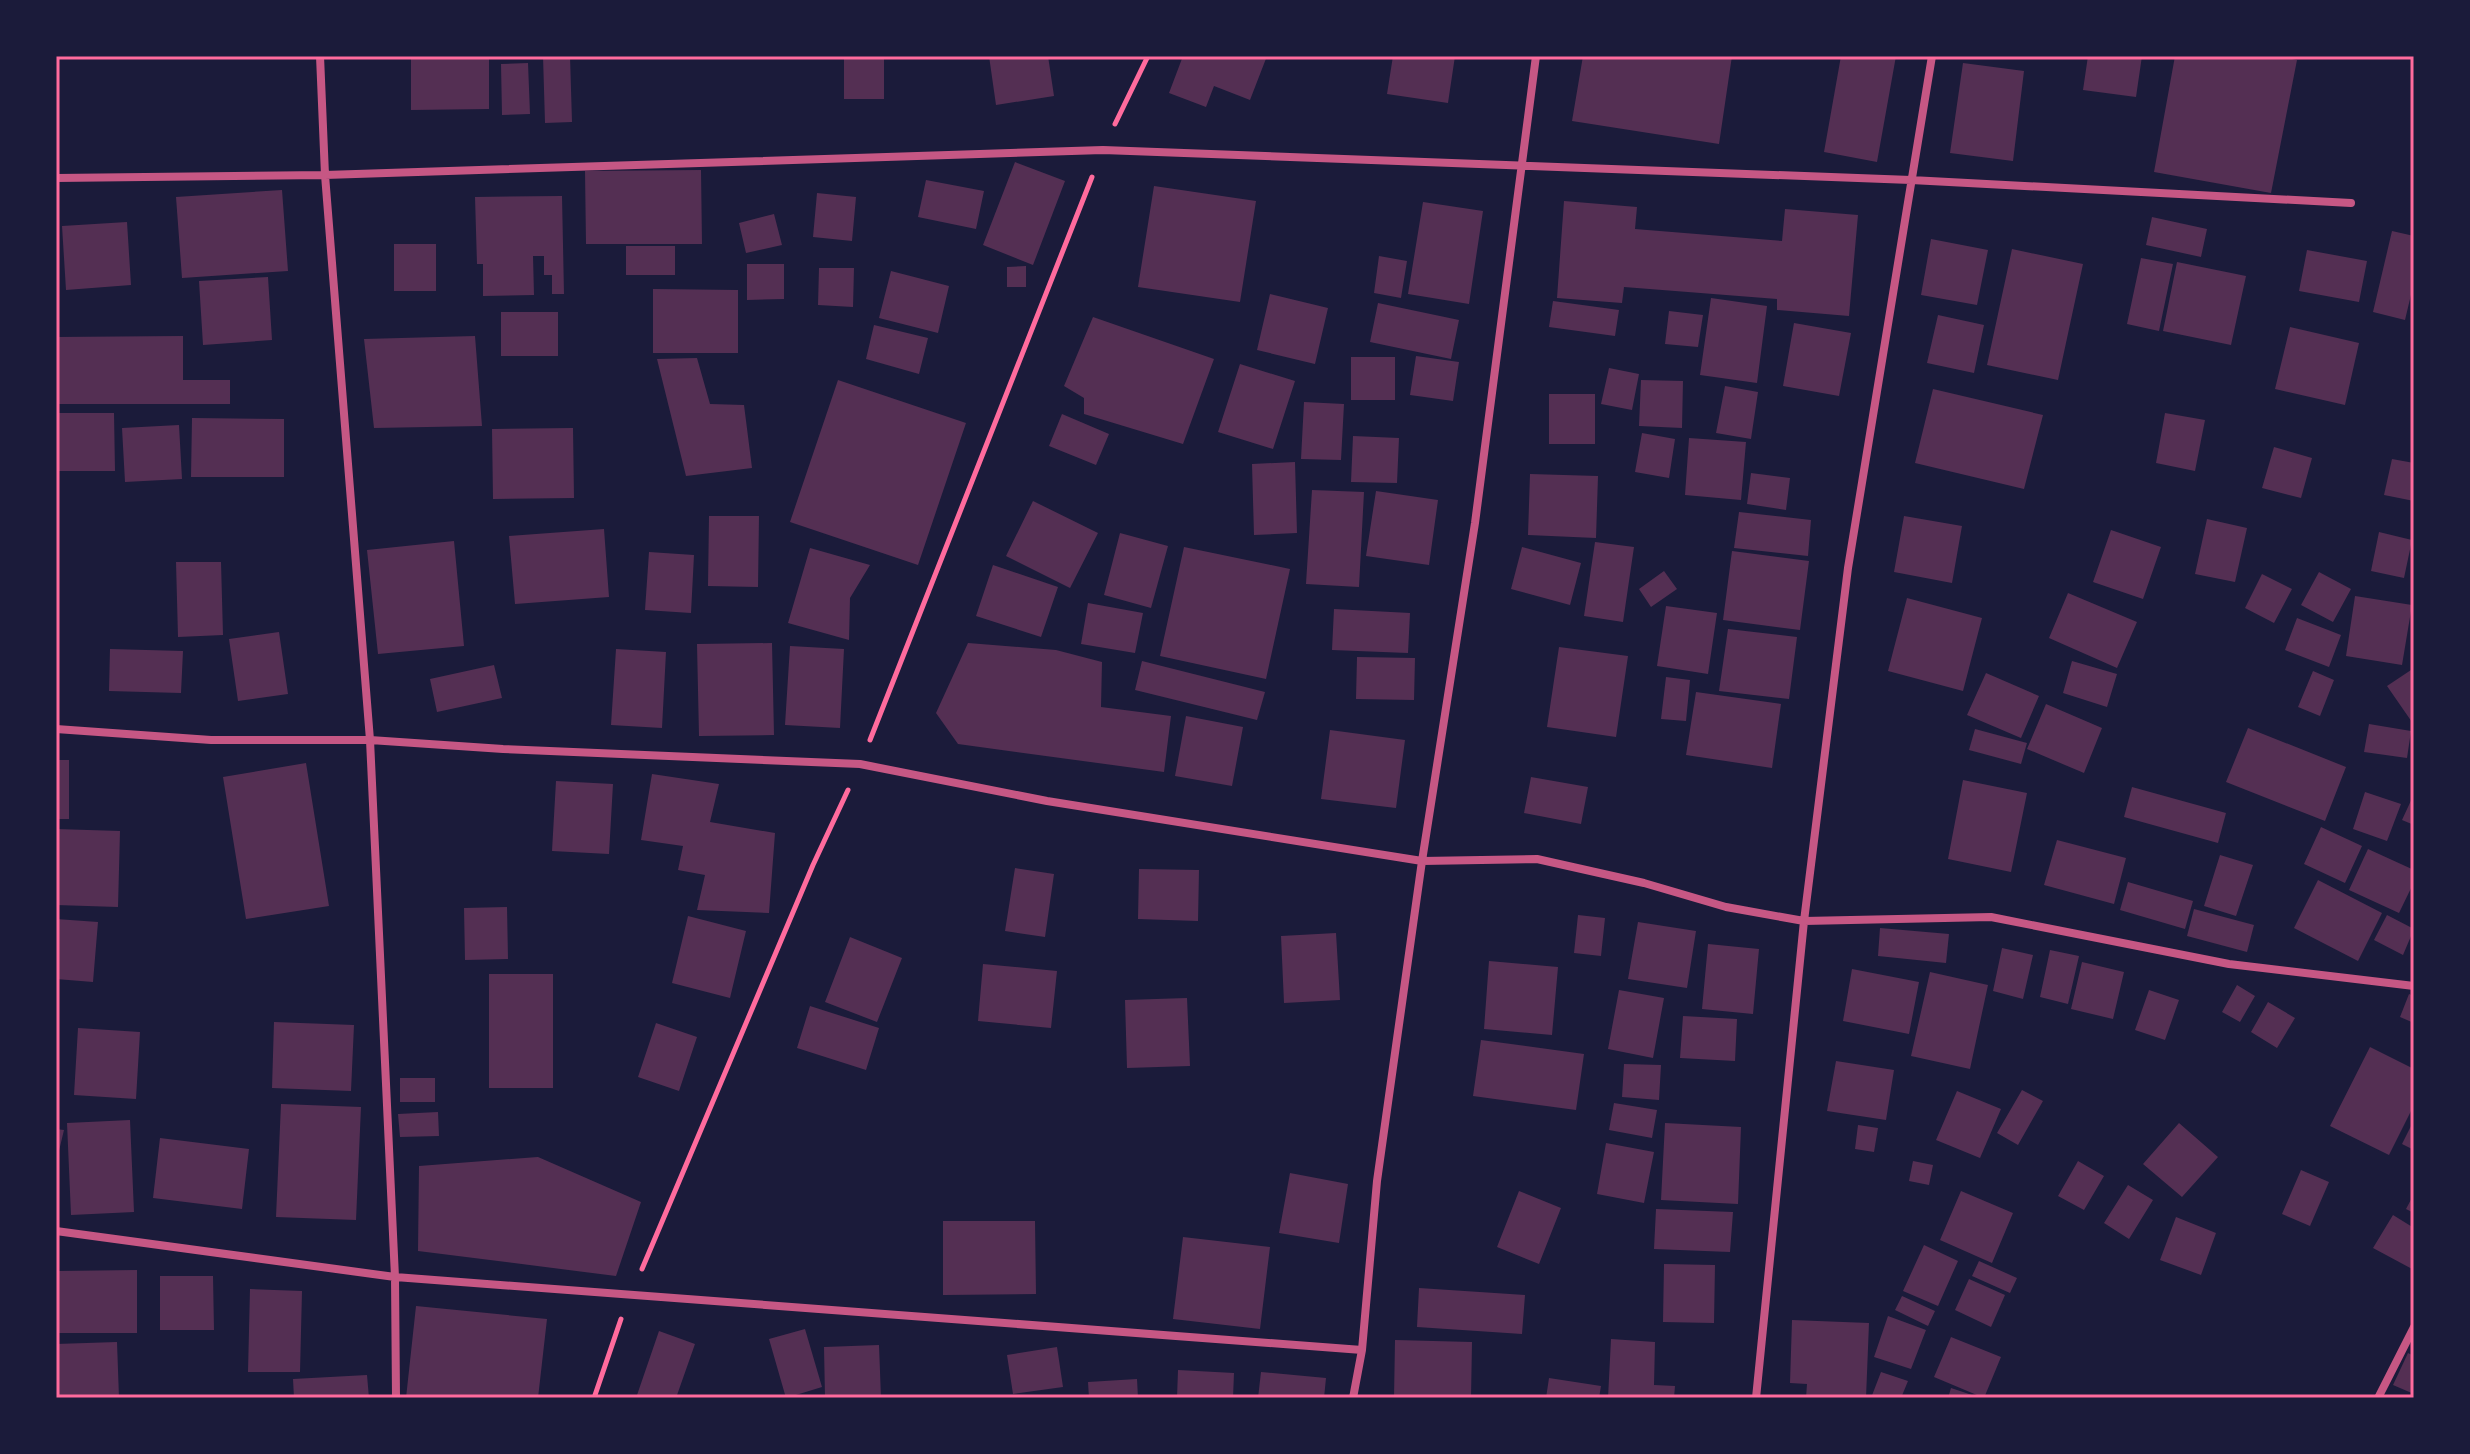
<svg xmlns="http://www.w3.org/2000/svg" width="2470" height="1454" viewBox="0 0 2470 1454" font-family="Manrope,sans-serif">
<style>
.building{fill:#542f53}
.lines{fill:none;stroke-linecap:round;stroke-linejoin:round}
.path{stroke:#ff6b9d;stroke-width:5}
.minor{stroke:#c65784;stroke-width:8}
.neatline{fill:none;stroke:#ff6b9d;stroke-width:3}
</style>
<rect width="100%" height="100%" fill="#1b1b3a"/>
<path class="building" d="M56,56H77V59H56Z
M411,56H489V109L411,110Z
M543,56H570L572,122L545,123Z
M844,56H884V99H844Z
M989,56H1048L1054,96L996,105Z
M1183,56H1267L1250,100L1214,86L1206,107L1169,93Z
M1393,56H1455L1448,103L1387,94Z
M1583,56H1732L1719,144L1572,121Z
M1841,56H1896L1877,162L1824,152Z
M2088,56H2142L2136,97L2083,90Z
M2175,56H2278L2297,60L2271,193L2154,172Z
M528,63L530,114L502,115L501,64Z
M1963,63L2024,71L2013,161L1950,153Z
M1015,162L1065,181L1033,265L983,245Z
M701,170L702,244H586L585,171Z
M926,180L984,191L976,229L918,217Z
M1154,186L1256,201L1240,302L1138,287Z
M282,190L288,271L182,278L176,197Z
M817,193L856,197L852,241L813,237Z
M562,196L564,294H552V275H544V256H533L534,295L483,296V264H477L475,197Z
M1564,201L1637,207L1635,229L1782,241L1785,209L1858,215L1849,316L1777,310V299L1624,287L1622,303L1557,298Z
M1423,202L1483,211L1469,304L1408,294Z
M774,214L782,245L746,253L739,223Z
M2152,217L2207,229L2201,257L2146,245Z
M127,222L131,285L66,290L62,226Z
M2392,231L2414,236V282L2405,320L2373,312Z
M1931,239L1988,250L1977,305L1921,295Z
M394,244H436V291H394Z
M626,246H675V275H626Z
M2012,249L2083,264L2058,380L1987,365Z
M2307,250L2367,261L2359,302L2299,291Z
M1379,256L1407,261L1401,298L1374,293Z
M2141,258L2173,264L2159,331L2127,324Z
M2177,262L2246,276L2231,345L2163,331Z
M747,264H784V299L747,300Z
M1026,266V287H1007V267Z
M819,268H854L853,307L818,305Z
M891,271L949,286L938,333L879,318Z
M268,277L272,340L203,345L199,281Z
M653,289L738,290V353H653Z
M1270,294L1328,308L1315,364L1257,350Z
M1711,298L1767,306L1757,383L1700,375Z
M1553,301L1619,310L1615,336L1549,327Z
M1378,303L1459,320L1451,359L1370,342Z
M1669,311L1703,315L1698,347L1665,344Z
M501,312H558V356H501Z
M1938,315L1984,325L1974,373L1927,363Z
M1093,317L1214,359L1183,444L1084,414V398L1064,386Z
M1794,323L1851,333L1839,396L1783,386Z
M874,325L928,338L919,374L866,359Z
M2290,327L2359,343L2345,405L2275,389Z
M183,336V380H230V404H56V337Z
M475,336L482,426L374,428L364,339Z
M1416,356L1459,362L1453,401L1410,395Z
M1351,357H1395V400H1351Z
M697,358L710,404L744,405L752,468L686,476L657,359Z
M1240,364L1295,381L1273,449L1218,432Z
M1609,368L1639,374L1632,410L1601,404Z
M838,380L966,423L918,565L790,522Z
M1641,380L1683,381L1682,428L1639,426Z
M1725,386L1758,392L1751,439L1716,433Z
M1933,389L2043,415L2024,489L1915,463Z
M1549,394H1595V444H1549Z
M1304,402L1344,404L1341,460L1301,459Z
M56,413H114L115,471H56Z
M2165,413L2205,420L2195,471L2156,463Z
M1062,414L1109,434L1096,465L1049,446Z
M192,418L284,419V477H191Z
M179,425L182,479L125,482L122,428Z
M573,428L574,498L493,499L492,429Z
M1642,433L1675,439L1669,478L1635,472Z
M1353,436L1399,438L1397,483L1351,482Z
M1689,438L1746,442L1741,500L1685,495Z
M2274,447L2312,458L2301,498L2262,488Z
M2392,459L2414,463V501L2384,495Z
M1295,462L1297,533L1254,535L1252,464Z
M1751,473L1790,478L1786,510L1747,504Z
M1530,474L1598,476L1596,538L1528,535Z
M1312,490L1364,492L1359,587L1306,584Z
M1376,491L1438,500L1429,565L1366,556Z
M1033,501L1098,533L1070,588L1006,556Z
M1739,512L1811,520L1808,556L1734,548Z
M709,516H759L758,587L708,586Z
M1904,516L1962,526L1952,583L1894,572Z
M2207,519L2247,528L2235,582L2195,574Z
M604,529L609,597L515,604L509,536Z
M2111,530L2161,547L2143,599L2093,582Z
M2379,532L2412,540L2404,578L2371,571Z
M1120,533L1168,546L1151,608L1104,595Z
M454,541L464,646L378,654L367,550Z
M1595,542L1634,547L1623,622L1584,616Z
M1184,547L1290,569L1266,679L1160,656Z
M1522,547L1581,563L1570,605L1511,589Z
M810,548L870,565L850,598L849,640L788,623Z
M1732,551L1809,561L1800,630L1723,620Z
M649,552L694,555L691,613L645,610Z
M176,562H221L223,635L178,637Z
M993,565L1058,587L1041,637L976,616Z
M1664,571L1677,589L1651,607L1639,589Z
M2319,572L2351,589L2333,622L2301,605Z
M2262,574L2292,589L2274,623L2245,608Z
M2068,593L2137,622L2117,668L2049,638Z
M2355,596L2412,605L2402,665L2346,656Z
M1907,598L1982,618L1963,691L1888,671Z
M1088,603L1143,613L1135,653L1081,644Z
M1666,606L1717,613L1708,674L1657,666Z
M1334,609L1410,613L1408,653L1332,650Z
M2297,618L2341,635L2329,667L2285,650Z
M1728,629L1797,637L1789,699L1719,691Z
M279,632L288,694L238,701L229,639Z
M772,643L774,735L699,736L697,644Z
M968,643L1056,650L1102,662L1101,707L1171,716L1164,772L958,744L936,713Z
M790,646L844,649L840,728L785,725Z
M1559,647L1628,656L1616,737L1547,727Z
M110,649L183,651L181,693L109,691Z
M616,649L666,652L662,728L611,725Z
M1357,657L1415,658L1414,700L1356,699Z
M1142,661L1265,692L1257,720L1135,690Z
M2072,661L2117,674L2107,707L2063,693Z
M494,665L502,698L437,712L430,679Z
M2414,668V725L2387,686Z
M2313,671L2334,680L2320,716L2298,707Z
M1986,673L2039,696L2021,738L1967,715Z
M1666,677L1690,680L1686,721L1661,719Z
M1696,692L1781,704L1772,768L1686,755Z
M2046,704L2102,728L2084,773L2027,749Z
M1186,716L1243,727L1232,786L1175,776Z
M2369,724L2411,731L2407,758L2364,752Z
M2248,728L2346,767L2325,821L2226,782Z
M1975,729L2027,743L2021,764L1969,750Z
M1330,730L1405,740L1396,808L1321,799Z
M56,760H69V819H56Z
M306,763L329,906L246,919L223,777Z
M652,774L719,784L710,822L775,833L769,913L697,910L705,875L678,870L683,846L641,840Z
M1531,777L1588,787L1581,824L1524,813Z
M1963,780L2027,793L2011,872L1948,859Z
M556,781L613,784L609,854L552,851Z
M2132,787L2226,813L2218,843L2124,817Z
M2365,792L2401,804L2387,841L2353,829Z
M2414,794V825L2402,820Z
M2321,827L2362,846L2345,883L2304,864Z
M56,829L120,831L118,907L56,905Z
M2057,840L2126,858L2114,904L2044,885Z
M2368,849L2414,870V882L2399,913L2349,890Z
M2220,855L2253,865L2236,916L2204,906Z
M1015,868L1054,874L1045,937L1005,931Z
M1139,869L1199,870L1198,921L1138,919Z
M2318,880L2382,913L2358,961L2294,928Z
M2128,882L2193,901L2185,929L2120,910Z
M507,907L508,959L465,960L464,908Z
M2194,909L2254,925L2247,952L2187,936Z
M1578,915L1605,918L1601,956L1574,953Z
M2387,915L2414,929L2403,955L2374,940Z
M688,916L746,931L730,998L672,983Z
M56,919L98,922L93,982L56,979Z
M1638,922L1696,931L1687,988L1628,979Z
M1880,928L1949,934L1946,963L1878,956Z
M1336,933L1340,1000L1284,1003L1281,936Z
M850,937L902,958L877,1022L825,1002Z
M1708,944L1759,949L1753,1014L1702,1009Z
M2002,948L2033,955L2023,999L1993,991Z
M2050,950L2079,956L2068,1004L2040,997Z
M1489,961L1558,967L1552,1035L1484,1029Z
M2082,962L2124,972L2113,1019L2071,1009Z
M983,964L1057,971L1051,1028L978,1021Z
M1852,969L1919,982L1909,1034L1843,1021Z
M1930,972L1988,985L1970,1069L1911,1056Z
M489,974H553V1088H489Z
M2237,985L2255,996L2240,1022L2222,1012Z
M1619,990L1664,998L1653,1058L1608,1049Z
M2149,990L2179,1000L2165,1040L2135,1030Z
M2409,994L2414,996V1023L2400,1017Z
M1187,998L1190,1066L1127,1068L1125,1000Z
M2268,1002L2295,1018L2277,1048L2251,1032Z
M810,1006L879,1028L866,1070L797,1048Z
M1683,1016L1737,1019L1735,1061L1680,1058Z
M274,1022L354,1025L351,1091L272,1088Z
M656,1023L697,1037L679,1091L638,1077Z
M78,1028L140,1032L136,1099L74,1095Z
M1481,1040L1584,1054L1576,1110L1473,1096Z
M2370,1047L2414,1069V1105L2389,1155L2330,1126Z
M1836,1061L1894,1070L1886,1120L1827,1111Z
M1624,1064L1661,1065L1659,1100L1622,1097Z
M400,1078H435V1102H400Z
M2022,1090L2043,1101L2018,1145L1997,1133Z
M1957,1091L2001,1109L1980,1158L1936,1140Z
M1614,1103L1657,1110L1652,1138L1609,1130Z
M281,1104L361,1107L356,1220L276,1217Z
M438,1112L439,1136L400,1137L398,1114Z
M130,1120L134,1212L71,1215L67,1123Z
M2414,1120V1150L2402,1144Z
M1665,1123L1741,1127L1738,1204L1661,1200Z
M2179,1123L2218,1157L2182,1197L2143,1164Z
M1858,1125L1878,1128L1874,1152L1855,1149Z
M56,1129L64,1130L57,1159H56Z
M160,1138L249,1149L242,1209L153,1198Z
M1606,1143L1654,1152L1644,1203L1597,1194Z
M538,1157L641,1202L616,1276L418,1251L419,1166Z
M1913,1161L1933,1165L1929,1185L1909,1181Z
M2078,1161L2104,1176L2084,1210L2058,1196Z
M2301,1170L2329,1182L2310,1226L2282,1214Z
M1290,1173L1348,1184L1339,1243L1279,1233Z
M2128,1185L2153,1200L2129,1239L2104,1223Z
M1519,1191L1561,1208L1539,1264L1497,1247Z
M1961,1191L2013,1213L1992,1263L1940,1240Z
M2414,1194V1213L2406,1209Z
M1656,1209L1733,1212L1730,1252L1654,1249Z
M2393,1215L2414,1228V1270L2373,1248Z
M2176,1217L2216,1233L2201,1275L2160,1260Z
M943,1221H1035L1036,1294L943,1295Z
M1183,1237L1270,1247L1260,1329L1173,1319Z
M1924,1245L1958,1261L1938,1306L1903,1291Z
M1979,1261L2017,1278L2010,1293L1972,1276Z
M1664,1264L1715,1265L1714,1323L1663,1322Z
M137,1270V1333H59V1271Z
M160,1276H213L214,1330H160Z
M1969,1279L2005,1295L1991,1327L1955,1310Z
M1419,1288L1525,1295L1522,1334L1417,1327Z
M250,1289L302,1291L300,1372H248Z
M1902,1296L1935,1311L1928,1326L1895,1310Z
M416,1306L547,1319L538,1398H406Z
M1888,1316L1926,1330L1911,1369L1874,1357Z
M1792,1320L1869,1323L1866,1398H1806L1807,1384L1790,1383Z
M805,1329L822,1387L786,1398L769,1339Z
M659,1331L695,1344L676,1398H636Z
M1951,1337L2001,1357L1984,1398L1934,1377Z
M1611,1339L1655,1342L1654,1385L1675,1386L1674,1398H1608Z
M1395,1340L1472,1342L1471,1398H1394Z
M117,1342L119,1398H56V1344Z
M879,1345L881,1398H825L824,1347Z
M1057,1347L1063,1387L1013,1394L1007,1355Z
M2408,1353L2414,1356V1394L2393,1385Z
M1178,1370L1234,1373L1233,1398H1177Z
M1261,1372L1326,1378L1324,1398H1258Z
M1881,1372L1908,1381L1901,1398H1871Z
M367,1375L369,1398H294L293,1379Z
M1549,1378L1601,1386L1599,1398H1546Z
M1137,1379L1138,1398H1089L1088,1382Z
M1951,1388L1978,1397V1398H1948Z"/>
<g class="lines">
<path class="path" d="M1115,124L1148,56
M870,740L1092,177
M642,1269L813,865L848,790
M594,1398L621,1319"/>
<path class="minor" d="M56,178L325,175L1103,150L1911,180L2351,203
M56,729L211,740H370L503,749L860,764L1047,801L1422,861L1537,859L1644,883L1726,907L1804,921L1991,917L2229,964L2414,986
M56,1231L395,1277L370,740L325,175L320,56
M396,1398L395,1277L1362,1350
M1353,1398L1362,1350L1377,1181L1422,861L1475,523L1536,56
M1756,1398L1804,921L1848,568L1932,56
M2378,1398L2414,1327"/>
</g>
<rect width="2470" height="1454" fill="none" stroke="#1b1b3a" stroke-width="116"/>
<rect x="58" y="58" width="2354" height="1338" class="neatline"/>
</svg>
